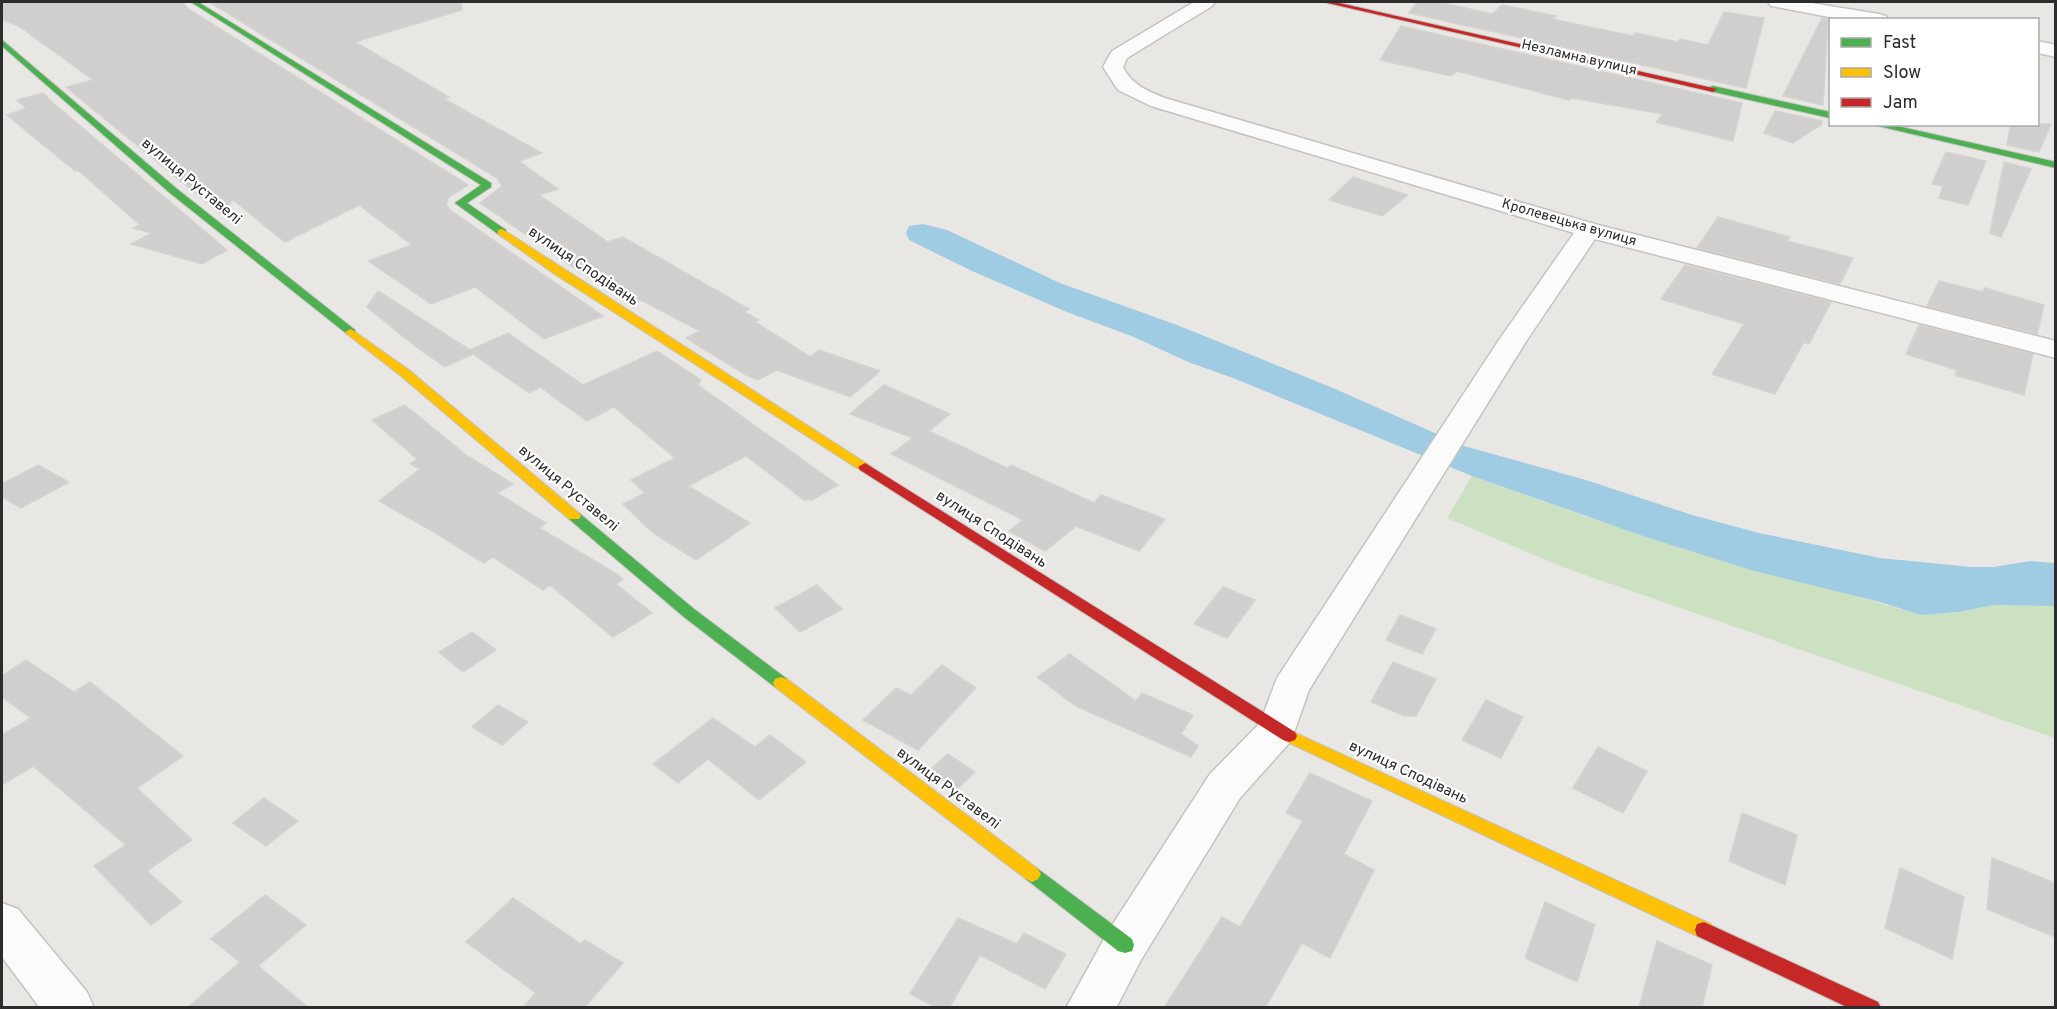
<svg xmlns="http://www.w3.org/2000/svg" width="2057" height="1009" viewBox="0 0 2057 1009" font-family="Overpass,sans-serif">
<style>
.green{fill:#cbe1c1}
.water{fill:#a0cce3}
.building{fill:#d1cfcd;stroke:#d4d3d0;stroke-width:1.5}
.lines{fill:none;stroke-linecap:round;stroke-linejoin:round}
.street-casing{stroke:#c4c3c3;stroke-width:3}
.fast-casing{stroke:#c4c3c3;stroke-width:2}
.slow-casing{stroke:#c4c3c3;stroke-width:2}
.jam-casing{stroke:#c4c3c3;stroke-width:2}
.street{fill:#fcfbfb;fill-rule:evenodd}
.fast{fill:#4caf50;fill-rule:evenodd}
.slow{fill:#ffc107;fill-rule:evenodd}
.jam{fill:#c62828;fill-rule:evenodd}
.labels{text-anchor:middle;dominant-baseline:central;stroke-width:4.5;stroke-linejoin:round;paint-order:stroke}
.far-street-label{font-size:14px;fill:#2c2c2c;stroke:#fff}
.street-label{font-size:15px;fill:#2c2c2c;stroke:#fff}
</style>
<rect width="100%" height="100%" fill="#e9e7e4"/>
<path class="green" d="M1472,476L1587,517L1920,615L1959,612L1993,605L2055,606V738L1565,568L1447,518Z"/>
<path class="water" d="M923,224L947,230L1060,283L1177,325L1333,388L1464,446L1586,480L1692,515L1759,533L1880,558L1971,567H1994L2030,561L2055,563V606L1993,605L1959,612L1920,615L1880,602L1751,570L1646,537L1472,476L1233,378L1188,362L1134,337L1067,312L972,271L909,240L906,233L909,226Z"/>
<path class="building" d="M2,2H183L187,8L468,185L449,197L446,204L450,210L603,316L544,339L475,287L431,304L368,261L412,245L359,205L285,242L233,200L221,214L66,87L93,80L20,27L2,19Z
M209,2H461L462,10L355,42L449,97L444,99L542,153L519,161L558,189L539,195L608,242L623,237L749,309L744,312L759,320L755,322L810,357L819,350L880,371L850,397L777,370L758,380L746,375L686,338L700,331L641,300L632,304L570,265L480,203L502,186L497,178Z
M1417,2H1439L1492,14L1502,5L1556,16L1552,19L1633,36L1636,33L1678,42L1680,39L1708,45L1724,12L1764,18L1746,88L1409,13Z
M1822,18L1828,19L1823,105L1783,96Z
M1401,26L1742,103L1733,141L1656,122L1663,114L1572,98L1569,100L1457,71L1451,76L1380,60Z
M43,93L52,102L227,250L202,264L131,244L152,233L133,228L140,225L78,170L75,171L7,115L26,108L17,100Z
M1775,111L1822,121V124L1793,143L1764,133Z
M2011,124H2051L2039,152L2007,145Z
M1946,152L1986,161L1968,205L1939,198L1943,186L1932,184Z
M2004,162L2031,169L2001,237L1990,233Z
M1353,177L1408,195L1382,216L1329,200Z
M1718,217L1790,237L1787,241L1853,258L1840,284L1697,248Z
M1685,265L1831,302L1809,344L1804,342L1775,394L1712,374L1744,324L1661,299Z
M1939,281L1983,292L1985,288L2044,305L2037,334L1927,306Z
M378,291L470,350L508,333L583,385L657,351L701,380L698,385L838,485L812,500H804L746,456L688,486L750,523L696,560L652,532L623,504L645,493L631,480L675,458L614,407L587,421L540,387L529,393L473,354L445,367L416,347L367,307Z
M1919,325L2033,354L2024,395L1955,375L1957,370L1906,354Z
M884,385L950,414L929,431L1007,468L1011,465L1094,503L1101,495L1165,519L1139,551L1076,526L1045,551L1009,531L1023,520L891,454L913,438L850,414Z
M405,405L466,455L513,484L497,493L546,523L539,528L617,574L623,579L616,584L652,613L613,637L550,585L543,590L493,557L484,563L427,528L379,501L420,469L410,464L417,459L372,420Z
M38,465L69,482L21,508L2,497V484Z
M817,585L842,609L800,632L775,608Z
M1223,587L1255,600L1227,638L1194,624Z
M1400,615L1436,629L1422,654L1386,640Z
M472,632L496,650L463,672L439,652Z
M1070,654L1136,701L1142,693L1193,715L1181,734L1198,746L1191,757L1076,706L1037,677Z
M26,660L74,692L90,682L183,756L137,788L192,840L147,871L182,902L151,925L94,866L126,845L33,766L2,785V735L31,718L2,697V676Z
M1393,662L1436,679L1416,716H1405L1371,702Z
M942,665L976,688L918,750L863,720L896,688L911,695Z
M1486,700L1523,717L1501,758L1462,740Z
M498,705L528,722L502,745L472,727Z
M713,718L755,747L770,735L806,762L759,800L708,759L678,783L653,764Z
M1598,747L1647,771L1623,813L1573,788Z
M948,754L975,772L956,790L930,770Z
M1310,773L1372,801L1344,854L1374,870L1330,958L1302,943L1265,1008H1164L1222,917L1240,927L1303,821L1286,813Z
M264,798L298,821L266,846L233,823Z
M1742,813L1797,835L1785,885L1729,861Z
M1992,858L2055,883V937L1987,909Z
M1900,868L1964,897L1952,959L1885,928Z
M265,895L306,925L258,966L309,1008H187L240,962L211,939Z
M513,898L581,944L585,940L623,963L584,1008H522L536,993L466,942Z
M1545,902L1595,925L1577,982L1525,958Z
M958,918L1017,944L1024,933L1066,954L1045,989L980,955L949,1008H938L910,994Z
M1657,941L1712,965L1702,1008H1639Z"/>
<g class="lines">
<defs>
<path id="street" d="M1194,2H1215L1212,6L1127,58L1123,67C1132,85 1147,91 1165,98L1598,225L2056,341V358L1595,239L1527,340L1309,690L1291,741L1240,798L1141,960L1116,1008H1066L1109,930L1210,774L1260,723L1277,678L1499,340L1574,233L1151,106L1118,90L1103,67L1112,51Z
M1768,2H1805L1879,14L1886,16L1888,20H1845L1777,7L1771,6Z
M2038,41L2056,45V57L2038,53Z
M2,903L18,909L87,992L94,1008H40L2,957Z"/>
<path id="fast" d="M191,2H198L491,183V187L467,203L506,230V234H498L455,203L481,185Z
M2,40L177,189L355,330V334H347L170,193L2,46Z
M1713,86L1830,112V118L1710,91V87Z
M1870,124H1888L2056,162V168Z
M574,512L579,513L694,609L787,679L789,683L787,687L781,689L775,687L684,617L569,519L567,516L569,513Z
M1032,866L1038,869L1132,939L1134,945L1132,951L1125,953L1118,951L1026,879L1023,874L1026,869Z"/>
<path id="slow" d="M502,229L872,467L865,471L860,470L556,275L498,234V230Z
M351,329L409,370L579,513L581,516L579,519H569L401,376L347,334L345,332Z
M781,677L787,679L1038,869L1041,874L1038,879L1032,882L1026,879L775,687L773,683L775,679Z
M1289,730L1711,924L1713,930L1711,936L1704,938L1697,936L1283,740L1281,736L1283,732Z"/>
<path id="jam" d="M1323,2H1335L1717,89L1713,92Z
M865,463L1295,732L1297,736L1295,740L1289,742L1283,740L860,470L858,467Z
M1704,922L1878,1002L1881,1008H1849L1697,936L1695,930L1697,924Z"/>
</defs>
<use href="#street" class="street-casing"/>
<use href="#fast" class="fast-casing"/>
<use href="#slow" class="slow-casing"/>
<use href="#jam" class="jam-casing"/>
<use href="#street" class="street"/>
<use href="#fast" class="fast"/>
<use href="#slow" class="slow"/>
<use href="#jam" class="jam"/>
</g>
<g class="labels">
<g class="far-street-label">
<text transform="translate(1579 58) rotate(13)">Незламна вулиця</text>
<text transform="translate(1569 223) rotate(16)">Кролевецька вулиця</text>
</g>
<g class="street-label">
<text transform="translate(191 182) rotate(40)">вулиця Руставелі</text>
<text transform="translate(583 267) rotate(34)">вулиця Сподівань</text>
<text transform="translate(568 489) rotate(40)">вулиця Руставелі</text>
<text transform="translate(991 530) rotate(33)">вулиця Сподівань</text>
<text transform="translate(1408 773) rotate(25)">вулиця Сподівань</text>
<text transform="translate(948 789) rotate(37)">вулиця Руставелі</text>
</g>
</g>
<rect width="2057" height="1009" fill="none" stroke="#2c2c2c" stroke-width="6"/>
<rect x="1829" y="18" width="210" height="108" fill="#ffffff" stroke="#ababab" stroke-width="1.5"/>
<rect x="1841" y="38" width="30" height="9" fill="#4caf50" stroke="#ababab" stroke-width="1.5"/>
<text x="1883" y="48" font-size="18" fill="#2c2c2c">Fast</text>
<rect x="1841" y="68" width="30" height="9" fill="#ffc107" stroke="#ababab" stroke-width="1.5"/>
<text x="1883" y="78" font-size="18" fill="#2c2c2c">Slow</text>
<rect x="1841" y="98" width="30" height="9" fill="#c62828" stroke="#ababab" stroke-width="1.5"/>
<text x="1883" y="108" font-size="18" fill="#2c2c2c">Jam</text>
</svg>
